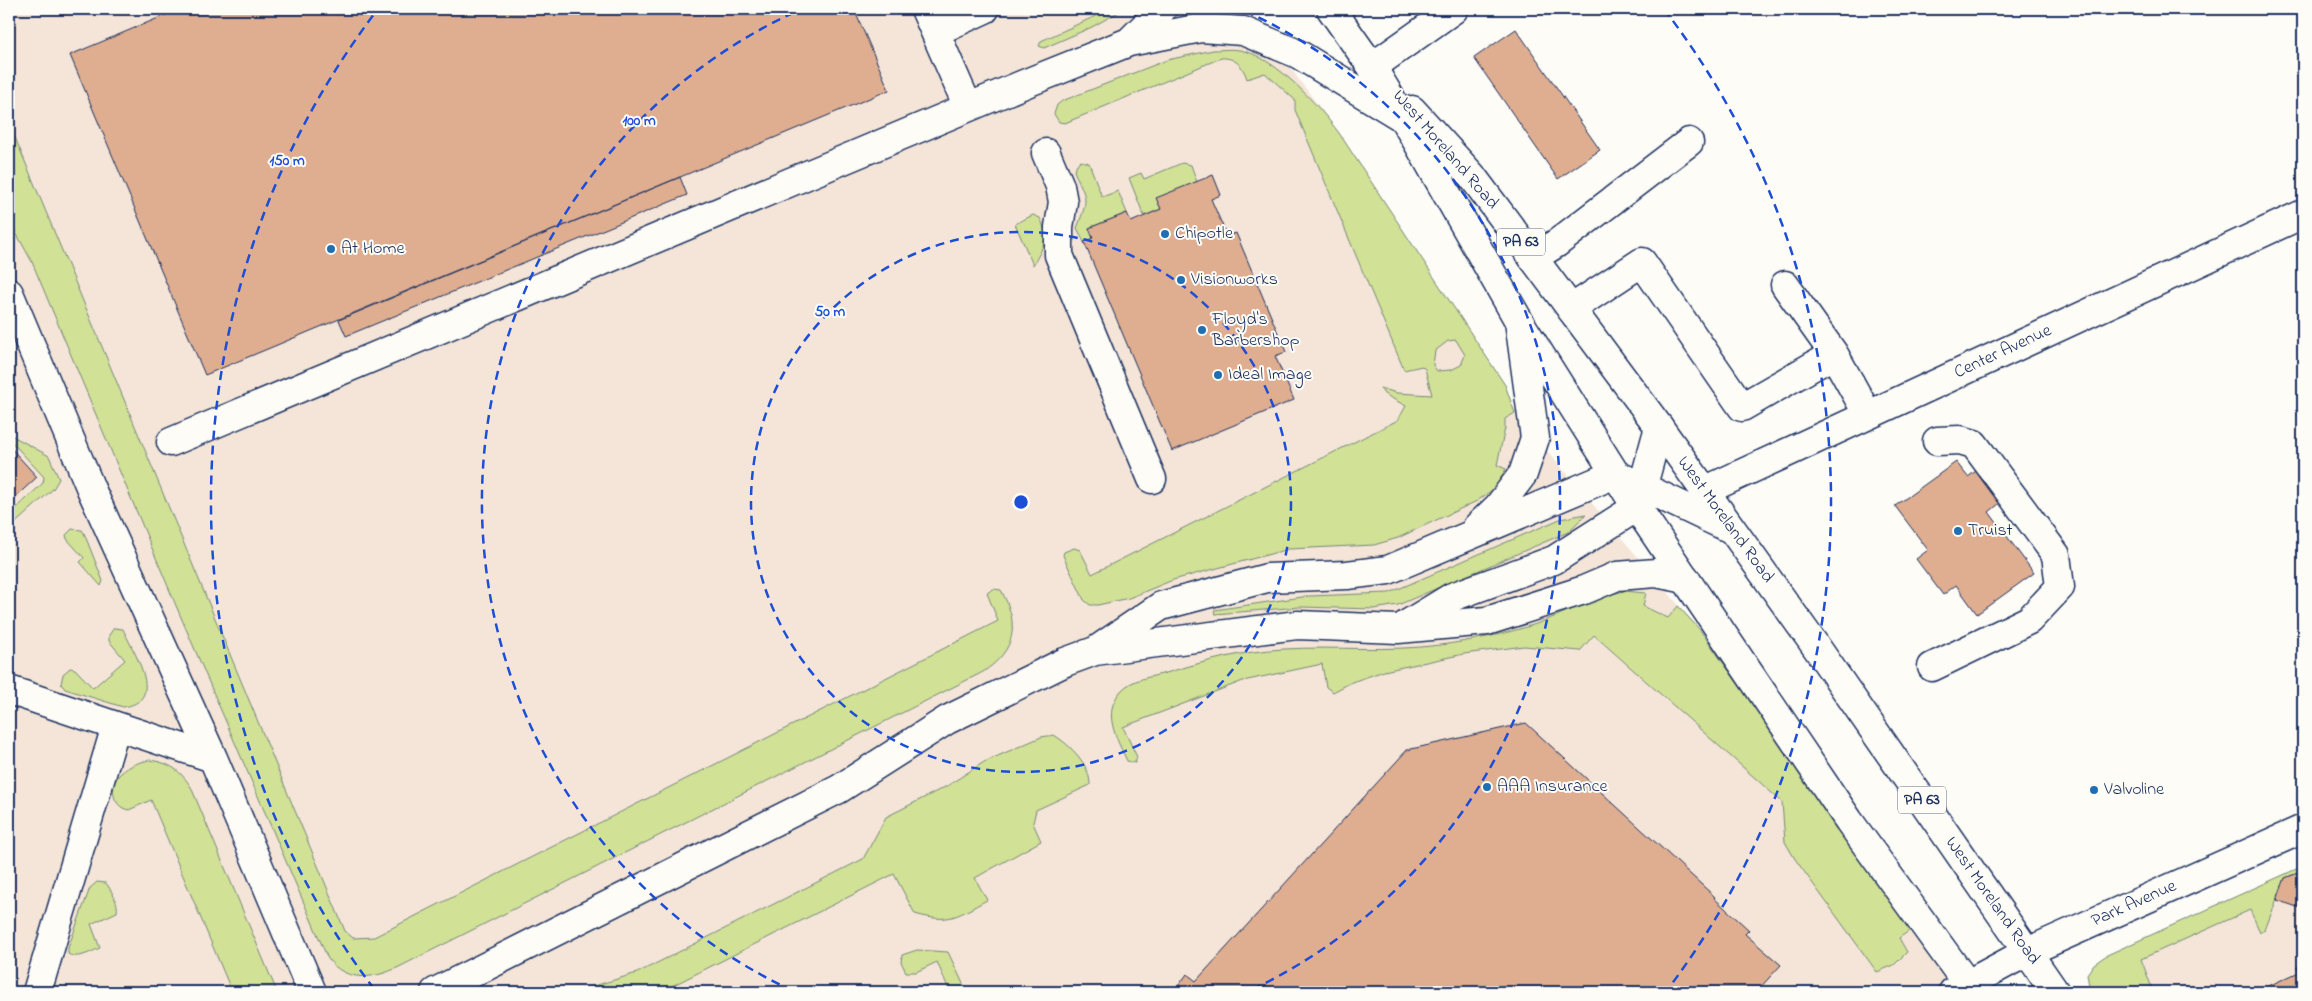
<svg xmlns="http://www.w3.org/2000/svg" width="2312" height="1001" viewBox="0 0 2312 1001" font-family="'Indie Flower',sans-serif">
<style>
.built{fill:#f4e5d8}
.green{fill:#d1e195;stroke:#76887a;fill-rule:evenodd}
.building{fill:#dfae91;stroke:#1b2f5e}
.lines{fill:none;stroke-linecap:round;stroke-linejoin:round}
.minor-casing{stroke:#1b2f5e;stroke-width:31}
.major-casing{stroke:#1b2f5e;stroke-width:31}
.minor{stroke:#fdfcf7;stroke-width:28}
.major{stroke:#fdfcf7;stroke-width:28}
.ring{fill:none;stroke:#1d4ed8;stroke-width:2.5;stroke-dasharray:9 6}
.poi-dot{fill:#1f6fb2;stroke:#fdfcf7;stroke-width:2}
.labels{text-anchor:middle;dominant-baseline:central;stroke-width:4;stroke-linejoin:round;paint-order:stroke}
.shield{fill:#fdfcf7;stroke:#5f6c8c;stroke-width:1}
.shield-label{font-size:16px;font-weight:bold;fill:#1b2f5e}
.street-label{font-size:18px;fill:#1b2f5e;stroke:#fdfcf7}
.poi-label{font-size:18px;fill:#1b2f5e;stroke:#fdfcf7;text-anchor:start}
.centre{fill:#1d4ed8;stroke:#fdfcf7;stroke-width:2.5}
.ring-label{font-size:15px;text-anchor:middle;font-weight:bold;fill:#1d4ed8;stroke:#fdfcf7;stroke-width:4;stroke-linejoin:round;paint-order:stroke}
</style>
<rect width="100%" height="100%" fill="#fdfcf7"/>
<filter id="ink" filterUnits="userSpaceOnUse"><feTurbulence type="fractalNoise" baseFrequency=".02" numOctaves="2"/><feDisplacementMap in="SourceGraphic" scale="10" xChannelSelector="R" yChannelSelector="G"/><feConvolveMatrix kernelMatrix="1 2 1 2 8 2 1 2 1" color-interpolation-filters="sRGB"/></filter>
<g filter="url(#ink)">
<path class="built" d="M9,9H1246L1339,133L1505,385L1515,413L1700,630L1957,992H9Z
M2303,866V992H2093L2089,986L2087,974L2094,964L2107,955Z"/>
<path class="green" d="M1111,9H1124L1092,27L1044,48L1039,46L1041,41Z
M1213,50C1222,50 1234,48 1244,51C1277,59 1319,106 1339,133L1505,385L1515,413L1505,419V428L1497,465L1506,469L1495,488L1477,501L1398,538L1374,545L1289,549L1173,580L1129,598L1098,605H1090L1084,600L1065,560L1063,555L1064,552L1074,548L1080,550L1092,574L1398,420L1406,406L1384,394L1380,388L1397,393L1432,395L1425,369L1422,366L1404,370L1295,110V100L1265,73L1247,79C1243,66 1235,57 1221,58L1065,123L1059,122L1054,114L1057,105L1062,101L1167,60ZM1456,340L1465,355L1461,365L1451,370L1437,371L1433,365L1435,351L1448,341Z
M9,123L345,931L353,938L374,937L998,621L987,593L993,589L1001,590C1020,625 1016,650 983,672L399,967C374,979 347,983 328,959L177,608L32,262L9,220Z
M1081,161L1089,163L1102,197L1118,191L1127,213L1089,228L1093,238L1084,242L1077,228C1089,197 1087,200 1074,171L1077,164Z
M1182,163L1191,165L1197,182L1157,199L1161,209L1144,216L1129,178L1141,173L1144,179Z
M1033,215L1040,218C1050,237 1043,248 1033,265L1015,224Z
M9,434L49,456L59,479L53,489L9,529V515L43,483L44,477L9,439Z
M1586,514L1568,532L1554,538L1398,605L1374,609L1300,607L1215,614L1214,610L1309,596L1389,593L1560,519Z
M72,529L82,530L84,533L103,581L101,586L80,562L84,558L67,539L66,535Z
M1624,591L1646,593L1643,606L1668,618L1678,606L1700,630L1912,929L1899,938L1907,952L1894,965L1877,972L1795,859L1785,842L1782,802L1594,635L1580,651L1524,646L1464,654L1384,671L1352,682L1333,692L1326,687L1322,664L1243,681L1123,727L1137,757L1135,763L1127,761C1117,739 1101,713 1121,691C1131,679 1151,677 1166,673C1205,661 1243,651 1284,649C1336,646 1388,652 1440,645C1471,641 1505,634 1536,624C1566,613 1593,598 1624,591Z
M114,628L123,629C134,654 167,701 123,707L65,689L61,684L63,674L70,668L75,669L93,688L125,660L109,641V635Z
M1054,735C1070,745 1090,764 1090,785L1036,810L1033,823L1041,841L975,878L987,900C957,916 950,924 915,914L894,874L660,992H574L637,973L863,859L886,817L947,786L984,762L1041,737Z
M150,760C170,763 180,770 191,787L277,992H232L151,800L129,810C111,807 109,784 121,773C130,765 139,762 150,760Z
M2303,866V871L2285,878L2265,930L2260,932L2250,910L2141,959L2152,988L2133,992H2093L2089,986L2087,974L2094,964L2107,955Z
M97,882L106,883C111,890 119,903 117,912L91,924L100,948C90,952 78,960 68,954V948L90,888Z
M917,950L948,952L967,992H950L937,962L916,972H906L901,962L902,955Z"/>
<path class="building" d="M180,9H854L889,90L205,375L70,55Z
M1516,29L1600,150L1558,179L1474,58Z
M1213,175L1221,195L1211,199L1227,236L1236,233L1286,352L1275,356L1294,400L1172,451L1084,242L1093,238L1089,228L1127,213L1131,222L1161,209L1156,198Z
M680,177L687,195L346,336L339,320Z
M9,446L37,477L9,503Z
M1956,462L1968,477L1980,468L2004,500L1989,512L2034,573L1977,614L1956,585L1943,595L1916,559L1928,550L1895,506Z
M1526,723L1715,897L1714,898L1749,930L1745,934L1781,965L1756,992H1180L1176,989L1187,974L1196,981L1407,750Z
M2303,871V907L2300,908L2277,900L2285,878Z
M2303,965V992H2255L2299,972L2297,967Z"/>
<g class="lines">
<defs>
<path id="minor" d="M925,9L968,107
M935,32L985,9
M1129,42L1162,9
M1372,67L1454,9
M1046,153L1060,186L1063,202L1059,227V255L1152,479
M1533,258L1557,243L1689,142
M1785,285L1834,354L1868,415
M9,293L91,489L213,758L312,992
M1571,309L1642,262L1742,407L1834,354
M171,442L1024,84L1129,42L1201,28L1243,31L1298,54L1403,118
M1704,491L2303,214
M1477,527L1498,507L1523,474L1535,438L1519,321
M1406,625L1452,597L1554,560L1637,507L1659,427
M1098,649L1161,606L1267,578L1347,575L1388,570L1615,474L1731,529
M1932,667L2029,620L2060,587L2056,555L1974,444L1960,440L1937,441
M9,690L116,726
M37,992L116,726L213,758
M435,992L839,789L947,720L1065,662L1095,651L1297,625L1398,629L1487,621L1584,590L1617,576L1656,573L1686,579
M1953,992L2027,952L2303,829"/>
<path id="major" d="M1331,9L1372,67L1418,143L1519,321L1630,497L1849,821L1973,992
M1412,110L1472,176L1659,427L1817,648L2055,992"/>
</defs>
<use href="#minor" class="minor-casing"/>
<use href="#major" class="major-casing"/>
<use href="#minor" class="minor"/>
<use href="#major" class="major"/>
</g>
</g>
<g class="ring">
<circle cx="1021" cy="502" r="270"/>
<path d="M793 991A540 540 0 0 1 797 11M1245 11A540 540 0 0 1 1249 991"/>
<path d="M374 989A810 810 0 0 1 378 9M1664 9A810 810 0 0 1 1668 989"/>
</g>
<g class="poi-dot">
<circle cx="1165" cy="234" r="5"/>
<circle cx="331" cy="249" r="5"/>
<circle cx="1181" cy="280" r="5"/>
<circle cx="1202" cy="330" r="5"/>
<circle cx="1218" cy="375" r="5"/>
<circle cx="1958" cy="531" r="5"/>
<circle cx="1487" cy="787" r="5"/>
<circle cx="2094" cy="790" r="5"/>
</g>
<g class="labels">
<g class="shield">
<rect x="1497" y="228.5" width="48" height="27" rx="4"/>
<rect x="1898" y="786.5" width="48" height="27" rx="4"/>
</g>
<g class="shield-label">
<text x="1521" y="242">PA 63</text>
<text x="1922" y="800">PA 63</text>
</g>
<g class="street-label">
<text transform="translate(1445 150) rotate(49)">West Moreland Road</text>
<text transform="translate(2003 352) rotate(-25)">Center Avenue</text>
<text transform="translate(1725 520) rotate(54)">West Moreland Road</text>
<text transform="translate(1992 901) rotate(55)">West Moreland Road</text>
<text transform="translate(2134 904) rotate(-24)">Park Avenue</text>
</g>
<g class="poi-label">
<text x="1175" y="234">Chipotle</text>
<text x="341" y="249">At Home</text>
<text x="1191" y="280">Visionworks</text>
<text x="1212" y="320">Floyd's<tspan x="1212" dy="21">Barbershop</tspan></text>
<text x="1228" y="375">Ideal Image</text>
<text x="1968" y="531">Truist</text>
<text x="1497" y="787">AAA Insurance</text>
<text x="2104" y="790">Valvoline</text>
</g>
</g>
<circle cx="1021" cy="502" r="8" class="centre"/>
<g class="ring-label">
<text x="639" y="125">100 m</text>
<text x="287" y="165">150 m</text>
<text x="830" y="316">50 m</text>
</g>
<rect width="2312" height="1001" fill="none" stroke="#fdfcf7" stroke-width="30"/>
<rect x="15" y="15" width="2282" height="971" fill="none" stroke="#1b2f5e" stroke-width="2" filter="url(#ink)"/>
</svg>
